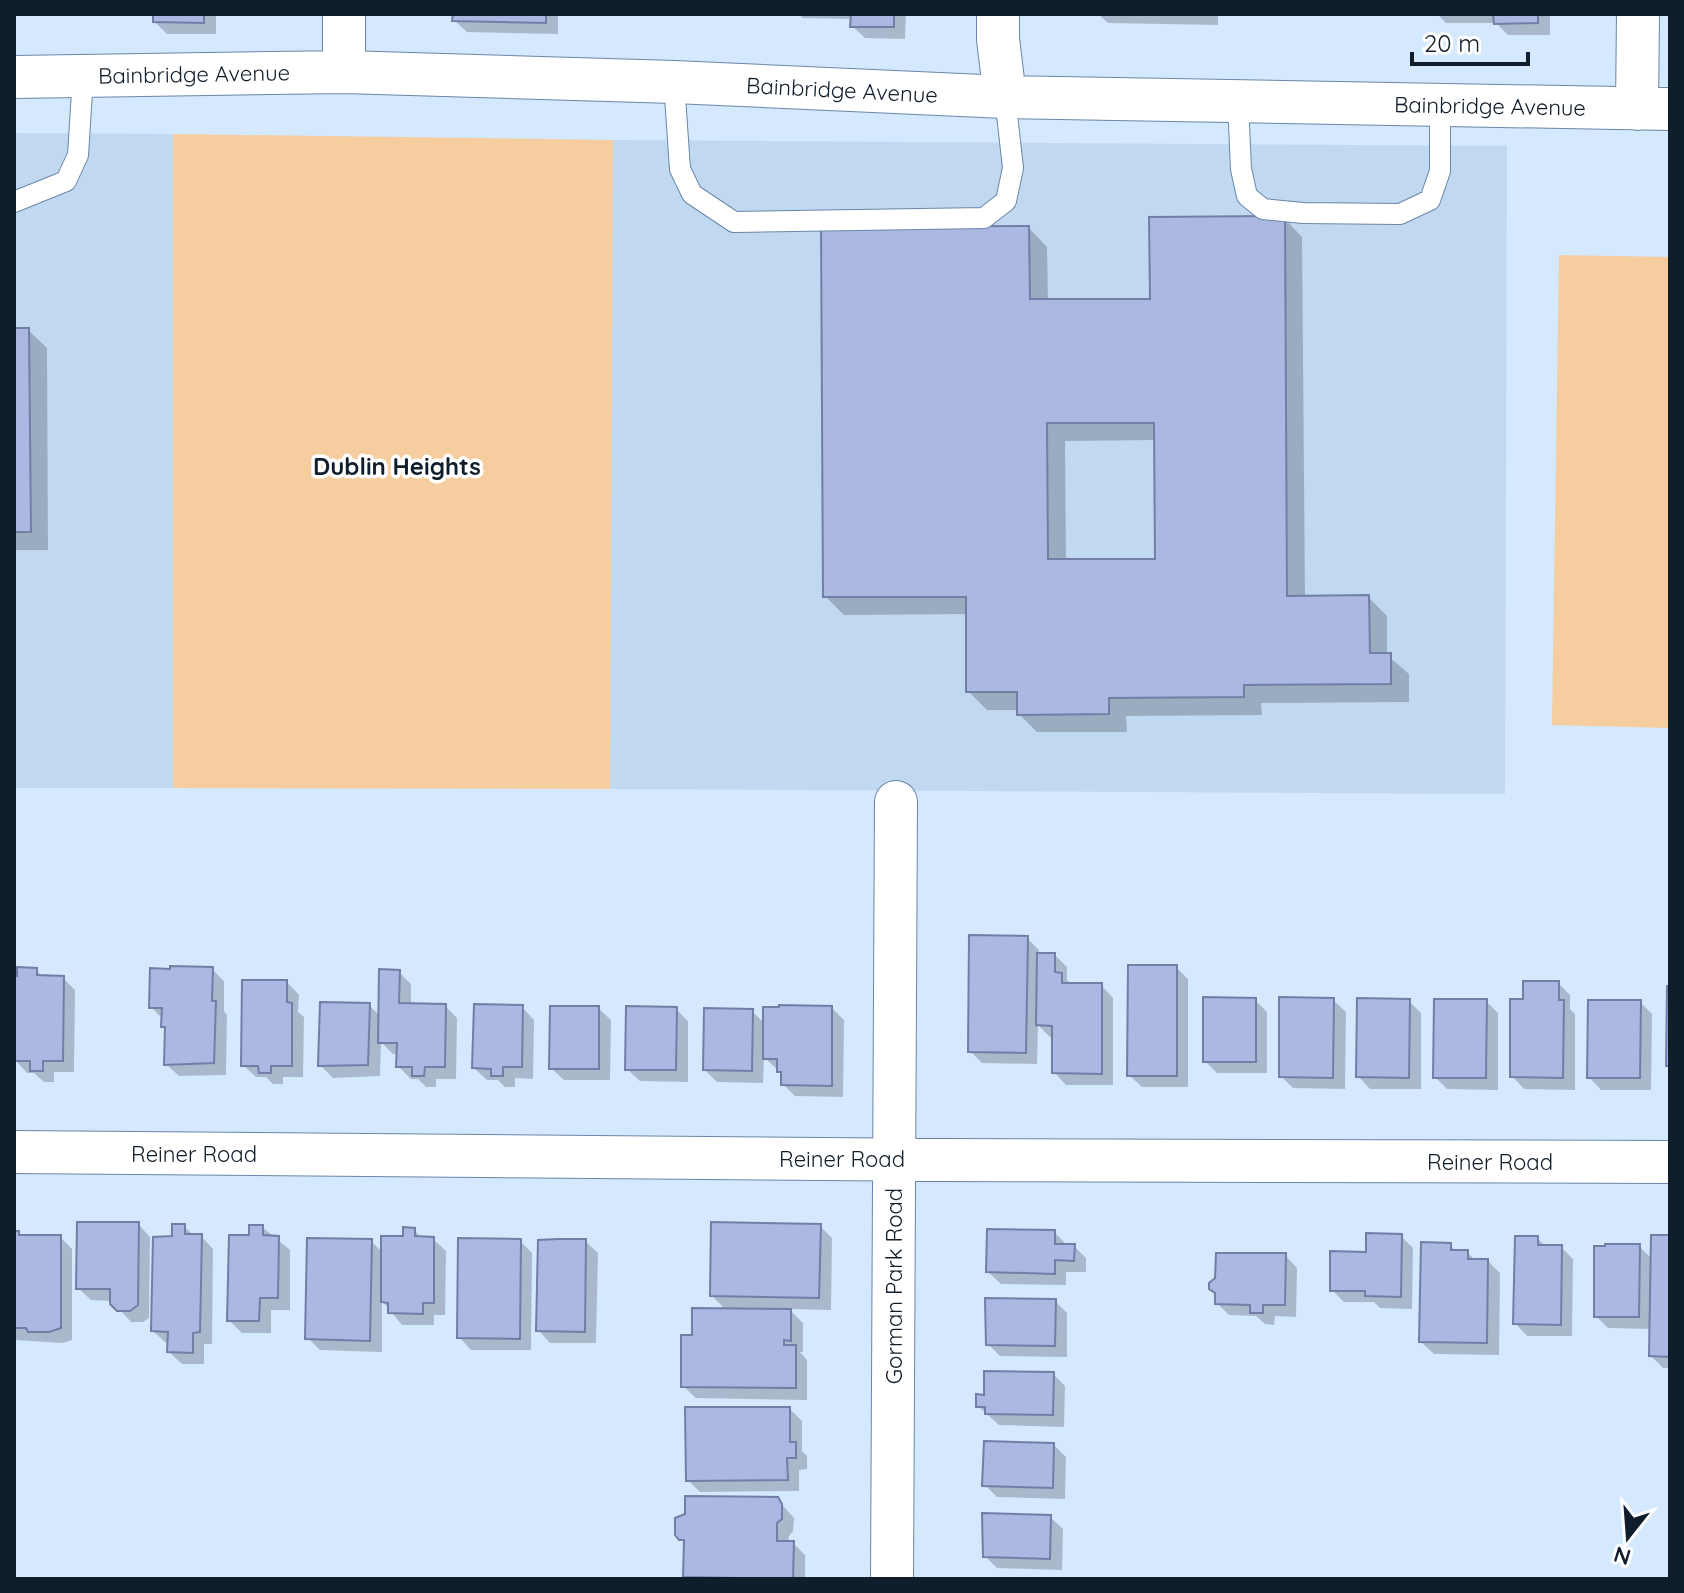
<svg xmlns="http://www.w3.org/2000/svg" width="1684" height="1593" viewBox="0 0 1684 1593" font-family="Quicksand,sans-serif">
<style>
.built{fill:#c1d8f1}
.green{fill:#f6cd9e}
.shadow{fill:#0003;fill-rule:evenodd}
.building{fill:#aab8e2;stroke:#727ea6;stroke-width:2;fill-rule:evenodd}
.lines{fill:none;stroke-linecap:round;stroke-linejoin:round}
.service-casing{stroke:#6987a9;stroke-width:22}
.minor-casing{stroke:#6987a9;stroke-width:44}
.service{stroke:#fff;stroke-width:20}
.minor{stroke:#fff;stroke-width:42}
.labels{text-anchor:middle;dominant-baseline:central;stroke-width:7;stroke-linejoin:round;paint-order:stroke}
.street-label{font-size:22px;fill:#101d2a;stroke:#fff}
.neighbourhood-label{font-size:24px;font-weight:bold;fill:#101d2a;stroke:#fff}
</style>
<rect width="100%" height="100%" fill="#d4e8fe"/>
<path class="built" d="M14,133L173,134V788H14Z
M613,140L1507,146L1505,794L610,789Z"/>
<path class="green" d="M173,134L613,140L610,789L173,788Z
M1559,255L1670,257V728L1552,725Z"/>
<path class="shadow" d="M155,14H216V34H167L155,22Z
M455,14H558V34L467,32L454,20Z
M798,14H906L905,39L865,38L852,26L853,19L803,18Z
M1098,14H1218V25L1108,23Z
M1437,14H1550V35H1508L1496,23H1446Z
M1284,218L1302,237L1305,598L1368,597L1387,616V655L1409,674V702L1261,703L1262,715L1126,716L1127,732H1037L1019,714V710H987L968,691V614L844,615L825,596L1029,228L1047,247L1048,301H1152ZM1157,440V561H1066L1065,441Z
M14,330H28L47,348L48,550H14Z
M1027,938L1039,950V955H1055L1067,967V980L1072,985H1101L1113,998V1085H1066L1054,1072V1037H1050L1038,1025L1037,1064L982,1063L970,1051Z
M1176,967L1188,979V1087H1142L1129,1075Z
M212,969L224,981V1011L227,1015L226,1075L179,1076L166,1064L167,1030L163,1026L164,1020L151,1007Z
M36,970L44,978H63L75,990L74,1072H54V1082H44L34,1073H27L15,1060Z
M399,972L411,984V1005L445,1006L457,1018L456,1079H436V1087H426L418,1079H411L398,1066L399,1054H393L381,1042L380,1076L333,1078L320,1065L369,1005L381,1017Z
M287,982L299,995L298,1012L304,1017L303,1077H283V1084H273L266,1077H256L243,1065Z
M1558,983L1570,995V1009L1575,1014V1090L1524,1089L1512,1076L1525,1001Z
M1255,1000L1267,1012V1073H1217L1205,1061Z
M1333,1000L1346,1012L1345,1089L1293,1088L1281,1076Z
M1409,1001L1421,1013V1089H1370L1358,1076Z
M1486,1001L1498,1013V1090L1447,1089L1435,1077Z
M1640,1002L1652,1014L1651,1090H1601L1589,1077Z
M522,1007L534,1020L533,1079L515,1078V1087H505L498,1080H487L474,1068Z
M598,1008L611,1020L610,1080H564L551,1068Z
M832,1008L844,1020L843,1097L795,1096L783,1084V1075L764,1057L763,1083L717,1082L705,1070L752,1011L765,1024Z
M676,1009L688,1021V1082L640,1081L627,1069Z
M138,1224L150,1237L149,1318L143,1322H131L112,1301L91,1300L78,1288Z
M184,1226L194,1236H201L213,1249L212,1344H204V1364H182L169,1352L170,1343H166L153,1331L174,1238Z
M820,1226L832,1238L831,1310L789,1309L803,1323V1352H800L807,1360V1400L696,1398L683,1386L694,1337L726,1310L712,1296Z
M262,1227L290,1250V1310H271V1333H242L229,1320L251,1237Z
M414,1230L423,1239H433L446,1251L445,1315H434V1325H402L382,1301V1352L320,1350L308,1338L371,1241L383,1253Z
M1054,1232L1068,1246H1074L1086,1258V1272H1066V1285L1001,1284L988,1272Z
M19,1233L22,1237H60L72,1249V1340L63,1343L14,1340V1234Z
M1401,1236L1413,1248L1412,1309L1380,1308L1374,1302H1344L1332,1290L1368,1254Z
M1670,1237V1368H1663L1651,1356L1652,1329L1608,1328L1596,1316L1639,1246L1653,1260Z
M1537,1238L1547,1247H1561L1573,1259L1572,1336H1527L1515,1323Z
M520,1241L532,1253L531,1350H471L459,1337Z
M585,1241L598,1253L596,1343H550L538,1330Z
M1450,1245L1457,1252H1467L1476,1261H1488L1500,1273L1499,1355L1434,1354L1421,1342Z
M1285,1255L1297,1268L1296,1317L1275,1316L1274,1325L1265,1324L1256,1316L1229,1315L1217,1303Z
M1055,1301L1067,1313V1357L1000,1356L988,1344Z
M1053,1374L1065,1386L1064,1427L999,1425L978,1406L986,1397Z
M790,1409L802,1421V1451L807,1456V1469L799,1470V1491L700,1492L688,1480Z
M1054,1445L1066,1457L1065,1499L997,1497L985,1485Z
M777,1499L794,1518L793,1531L789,1536L788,1543H793L805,1555V1579H688L685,1576L686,1544L677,1534Z
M1050,1517L1063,1529L1062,1570L997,1568L985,1556Z"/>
<path class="building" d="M153,14H204V23L153,22Z
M453,14H546V23L452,21Z
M851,14H894V27H850Z
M1493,14H1538V23L1494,24Z
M1285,216L1287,596L1369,595L1370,653H1391V684L1244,685V697L1109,698V714L1017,715V692H966V597H823L821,227L1029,226L1030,299H1150L1149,217ZM1047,423H1154L1155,559H1048Z
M14,328H29L31,532H14Z
M969,935L1028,936L1026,1053L968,1052Z
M1037,953H1055V972L1062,973V983H1102V1074L1052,1073V1026L1036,1025Z
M1128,965H1177V1076H1127Z
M170,966L213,967L212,1001H216L214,1063L164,1065L165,1027H161L162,1008H149L150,968L170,969Z
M17,967L37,968V975L64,976L63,1061H43V1071H30V1061H14V976H17Z
M379,969L400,970L399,1003L446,1004L445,1067H425L424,1076H412V1067H396L397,1043H378Z
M242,980H287V1002L292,1003V1066H271V1073H259L258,1066H241Z
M1523,981H1559V1000H1564L1563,1078L1510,1077V999H1523Z
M1667,986H1670V1066H1666Z
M1203,997L1256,998V1062H1203Z
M1279,997L1334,998L1333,1078L1279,1077Z
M1357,998L1410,999L1409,1078L1356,1077Z
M1434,999H1487L1486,1078H1433Z
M1588,1000H1641L1640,1078H1587Z
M320,1002L370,1003L368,1065L318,1066Z
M474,1004L523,1005L522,1067H503V1076H491V1069L472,1068Z
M779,1005L832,1006V1086L781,1085V1072H777V1059H763V1007H779Z
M550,1006H599V1069H549Z
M626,1006L677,1007L676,1070H625Z
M704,1008L753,1009L752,1071L703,1070Z
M77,1222H139L138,1305L130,1311H117L110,1304V1289H76Z
M711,1222L821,1224L819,1298L710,1296Z
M172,1224H185V1234H202L200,1332L193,1333V1353L167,1352L168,1332L151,1331L153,1237L172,1236Z
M249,1225H263V1235L279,1236L278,1298H260L259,1321H227L229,1235H249Z
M403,1227L415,1228V1236L434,1237V1303H423V1314L388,1313V1303L381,1302V1236H403Z
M987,1229L1055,1230V1244H1075L1074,1261L1055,1260V1274L986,1272Z
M14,1231H19V1235H61V1328L49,1332H28L26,1328H14Z
M1366,1233L1402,1234L1401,1297L1365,1296V1291H1330V1251L1366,1252Z
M1651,1235H1670V1357L1649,1356Z
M1515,1236H1538V1245H1562L1561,1325L1513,1324Z
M307,1238L372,1239L370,1341L305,1339Z
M458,1238L521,1239L520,1339L457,1338Z
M558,1239H586L585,1332L536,1331L538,1240Z
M1421,1242L1451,1243V1250H1468V1259H1488L1487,1343L1419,1342Z
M1605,1244H1640L1639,1317H1594V1246H1605Z
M1216,1253H1286L1285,1305H1263V1313H1250V1305L1215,1304V1293L1209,1289V1283L1215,1278Z
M985,1298L1056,1299L1055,1346L986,1345Z
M692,1308L791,1309V1341L784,1340V1345H796V1388L681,1387V1335H692Z
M984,1371L1054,1372L1053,1415L985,1414V1407H976V1394L984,1395Z
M685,1407H790V1442H796V1458H787L788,1480L686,1481Z
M984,1441L1054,1443L1053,1488L982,1486Z
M685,1496L778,1497L782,1504V1519L777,1523V1541H794L793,1579L683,1577L684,1540H679L675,1535V1518L685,1514Z
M982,1513L1051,1515L1050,1559L983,1557Z"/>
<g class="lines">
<defs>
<path id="service" d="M674,82L680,169L692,194L734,222L984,218L1006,201L1013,168L1005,97
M1238,102L1241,169L1247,196L1263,209L1303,213L1400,214L1430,200L1440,171V105
M14,202L66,181L78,155L83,76"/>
<path id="minor" d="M998,14V39L1005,97
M344,72V14
M14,77L344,72L674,82L1005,97L1670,109
M1637,109L1638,14
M14,1152L942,1160L1670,1162
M892,1579L896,802"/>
</defs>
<use href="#service" class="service-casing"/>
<use href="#minor" class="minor-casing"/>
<use href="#service" class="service"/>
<use href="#minor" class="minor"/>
</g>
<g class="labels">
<g class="street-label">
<text transform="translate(194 74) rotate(-1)">Bainbridge Avenue</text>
<text transform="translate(842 90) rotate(3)">Bainbridge Avenue</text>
<text transform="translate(1490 106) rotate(1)">Bainbridge Avenue</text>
<text x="194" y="1154">Reiner Road</text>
<text x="842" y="1159">Reiner Road</text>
<text x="1490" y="1162">Reiner Road</text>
<text transform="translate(894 1286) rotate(-90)">Gorman Park Road</text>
</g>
<g class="neighbourhood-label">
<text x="397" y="466">Dublin Heights</text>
</g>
</g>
<rect width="1684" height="1593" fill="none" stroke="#101d2a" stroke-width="32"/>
<g transform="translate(1628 1537) rotate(197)" stroke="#ffffff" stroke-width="6" paint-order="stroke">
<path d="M0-6L14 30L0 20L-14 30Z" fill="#101d2a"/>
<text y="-12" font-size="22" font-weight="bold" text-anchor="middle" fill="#101d2a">N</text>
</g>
<path d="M1412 52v12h116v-12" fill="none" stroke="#101d2a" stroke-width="4"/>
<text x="1424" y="52" font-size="24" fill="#101d2a" stroke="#ffffff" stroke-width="6" paint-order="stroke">20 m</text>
</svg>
